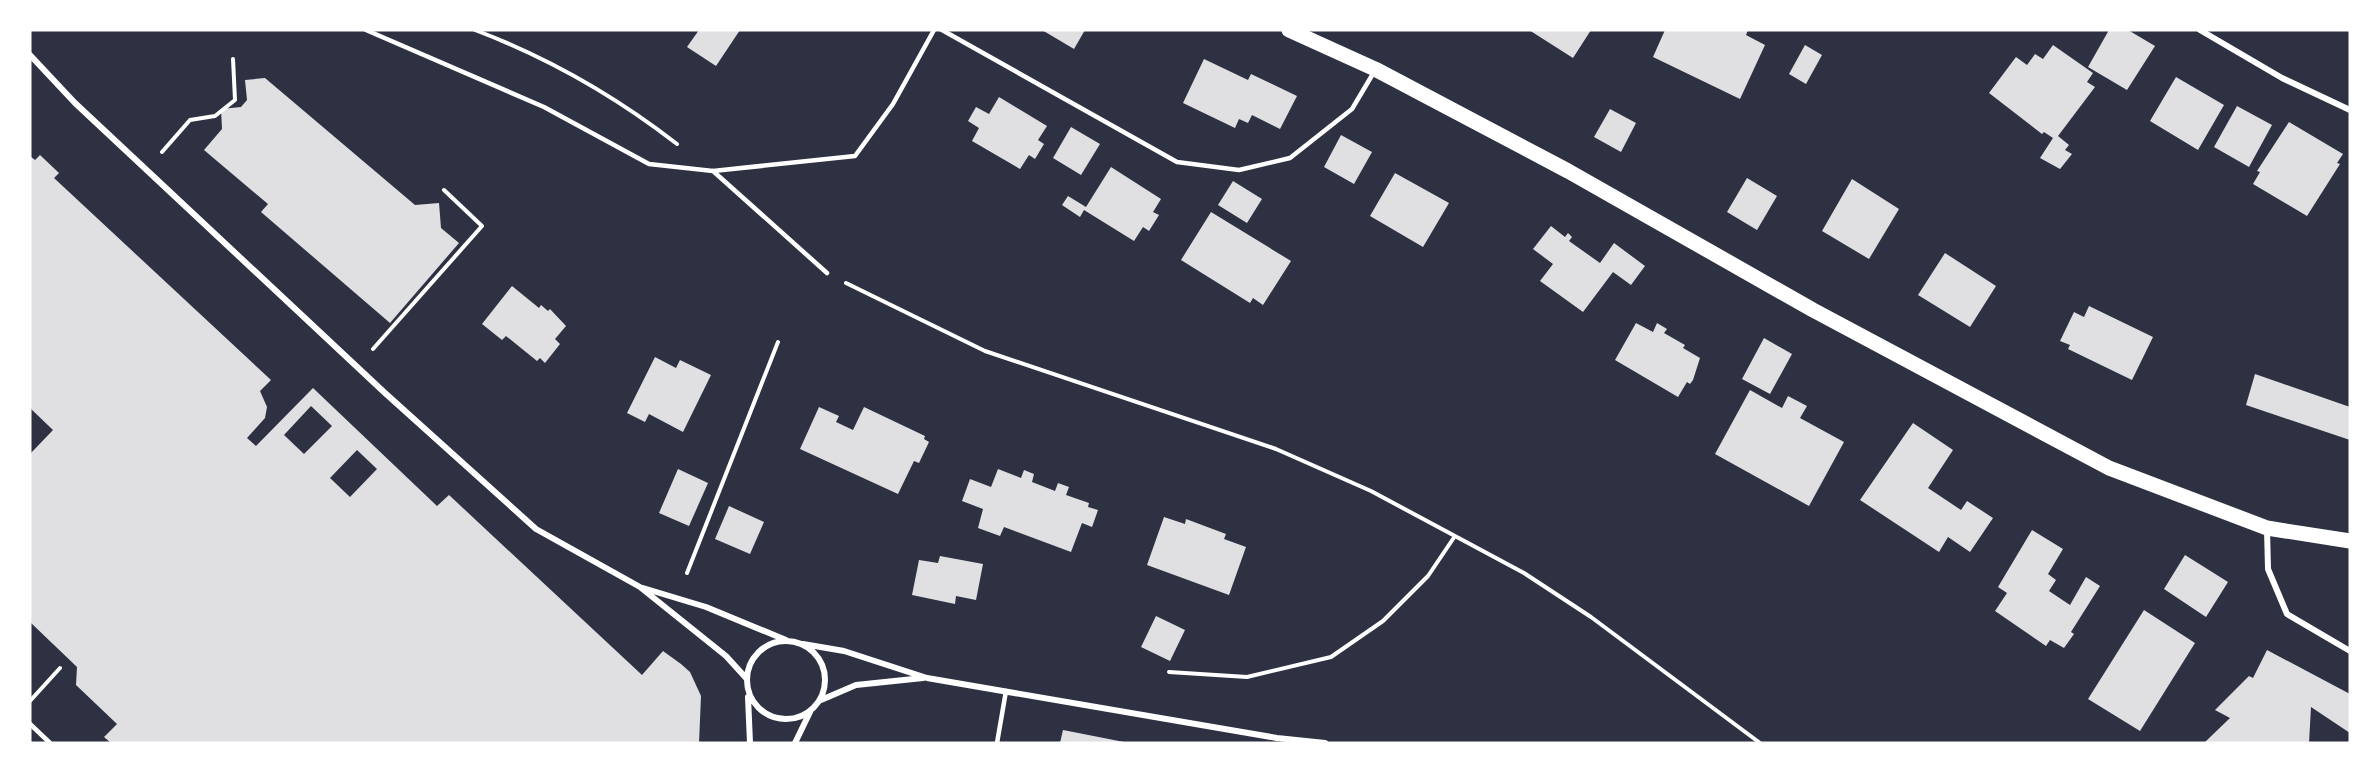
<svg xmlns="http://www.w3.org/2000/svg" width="2380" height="773" viewBox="0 0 2380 773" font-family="'Nunito Sans',sans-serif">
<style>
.building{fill:#e0e0e3;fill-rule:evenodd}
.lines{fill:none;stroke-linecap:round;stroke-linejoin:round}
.path{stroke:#fff;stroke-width:4}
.service{stroke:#fff;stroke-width:4.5}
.minor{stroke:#fff;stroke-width:6}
.primary{stroke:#fff;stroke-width:15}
</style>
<rect width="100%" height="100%" fill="#2d3142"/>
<path class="building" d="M699,30H740L716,66L687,47Z
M1042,30H1085L1074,49Z
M1529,30H1591L1573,58Z
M1665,30H1748L1746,35L1765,45L1740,99L1653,57Z
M2109,30H2128L2155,46L2127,90L2088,67Z
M1805,45L1822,55L1806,84L1789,74Z
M2053,45L2093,73L2087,82L2095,87L2058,136L2069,145L2065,150L2072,154L2060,169L2040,158L2053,138L2044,132L2042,134L1989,93L2016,57L2027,65L2035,54L2043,59Z
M1204,59L1248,80L1251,74L1297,96L1280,129L1252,115L1248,123L1239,119L1235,128L1183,103Z
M2176,77L2224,105L2198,150L2150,121Z
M265,78L415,205L439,203L441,228L459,243L390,323L261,212L268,204L204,150L222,129L221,109L241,107L247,100L245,80Z
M999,97L1047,126L1038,140L1044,144L1035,159L1029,155L1020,169L972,141L979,128L968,121L976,107L989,114Z
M2237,106L2272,125L2249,167L2214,147Z
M1610,109L1636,123L1621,152L1594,137Z
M2289,122L2343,154L2337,163L2340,164L2307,216L2253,184L2260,172L2257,171Z
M1071,127L1100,144L1081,175L1053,158Z
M1341,135L1372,152L1354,184L1324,167Z
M40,155L59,173L54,178L271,380L260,391L267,407L265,418L247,438L256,446L313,388L437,506L449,495L642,675L663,651L681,664L690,672L701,696L699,743H111L104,737L117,724L76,685L77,667L30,622V454L53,430L30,408V156L35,160ZM311,406L332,426L304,454L284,435ZM357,450L377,469L350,497L330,478Z
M1111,167L1161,199L1153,212L1159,215L1149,231L1143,227L1134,241L1084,210L1080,217L1062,205L1068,196L1086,207Z
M1395,173L1449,203L1423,247L1370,216Z
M1747,178L1777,196L1757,230L1727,212Z
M1852,179L1899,209L1869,259L1822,231Z
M1233,181L1262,199L1247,223L1218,205Z
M1211,212L1291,261L1263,305L1253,298L1250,303L1181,260Z
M1551,226L1565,237L1568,233L1572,237L1569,241L1600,263L1614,243L1645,266L1631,285L1613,272L1583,312L1540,281L1553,264L1533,249Z
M1945,253L1996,286L1970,327L1918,295Z
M512,286L539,308L541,305L548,311L550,309L566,326L555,339L560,344L545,363L540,358L537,361L506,336L502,340L482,324Z
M2089,306L2153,337L2132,380L2068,349L2070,345L2060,341L2074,312L2084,317Z
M1636,323L1653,332L1657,323L1667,329L1664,333L1685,345L1683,348L1700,358L1693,380L1690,384L1687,382L1678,397L1615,360Z
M1764,338L1792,354L1770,394L1742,379Z
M655,357L676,368L680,360L711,375L683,432L649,414L645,422L627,413Z
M2255,374L2350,407V440L2246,405Z
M1750,390L1782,408L1788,396L1807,406L1800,418L1844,442L1809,506L1715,454Z
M819,407L839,416L836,422L853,430L864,407L925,436L924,439L929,442L919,463L914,461L898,494L800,449Z
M1913,423L1953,450L1928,488L1961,510L1967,501L1993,518L1970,552L1948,537L1939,552L1860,500Z
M678,469L708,483L689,526L659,513Z
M998,469L1021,478L1024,470L1034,474L1032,482L1055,491L1058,483L1069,487L1066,495L1089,503L1088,507L1098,510L1092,527L1082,523L1071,552L1004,527L1000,536L978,528L983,509L962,501L970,479L991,487Z
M729,506L764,522L750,554L715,539Z
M1164,517L1185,524L1186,519L1226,534L1224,539L1246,547L1229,595L1147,565Z
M2032,530L2063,549L2048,574L2056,580L2049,591L2070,605L2086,577L2100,586L2071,632L2074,634L2064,648L2050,640L2046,646L1995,611L2007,593L1998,587Z
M2185,555L2228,582L2206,617L2164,589Z
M940,556L983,564L976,600L956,596L955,604L912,595L919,560L938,563Z
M2144,610L2195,643L2140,731L2088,699Z
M1156,616L1185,630L1170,661L1141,647Z
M2267,650L2350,694V733L2311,707L2309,743H2204L2230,718L2215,710L2249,676L2253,678Z
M1063,730L1124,742V743H1060Z"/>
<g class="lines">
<path class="path" d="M475,30C549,58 615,96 677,144
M162,152L190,120L215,116L235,100L233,59
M846,283L985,351L1276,449L1371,491L1524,573L1591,617L1760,743
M373,349L482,226L444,190
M687,573L778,342
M1169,672L1247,677L1331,657L1383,621L1428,576L1455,536
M30,701L60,668"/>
<path class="service" d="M366,30L544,107L649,164L713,171L855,156L893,104L934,30
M942,30L1177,162L1239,170L1290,158L1352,109L1374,72
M713,171L827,273
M30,724L50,743
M997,743L1006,691"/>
<path class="minor" d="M2200,30L2282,78L2350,110
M30,55L75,103L385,393L536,529L640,587L726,656L746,678
M2267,529L2268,569L2287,614L2350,651
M643,588L706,607L786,640
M747 680a39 39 0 1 1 78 0a39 39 0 1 1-78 0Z
M803,644L844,651L927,678L1277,738L1325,743
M748,697L750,743
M821,700L856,685L923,678
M795,743L810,712"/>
<path class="primary" d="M1289,30L1375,69L1568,171L1813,310L2109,468L2267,528L2350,541"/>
</g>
<rect width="2380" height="773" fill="none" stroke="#ffffff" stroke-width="63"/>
</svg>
